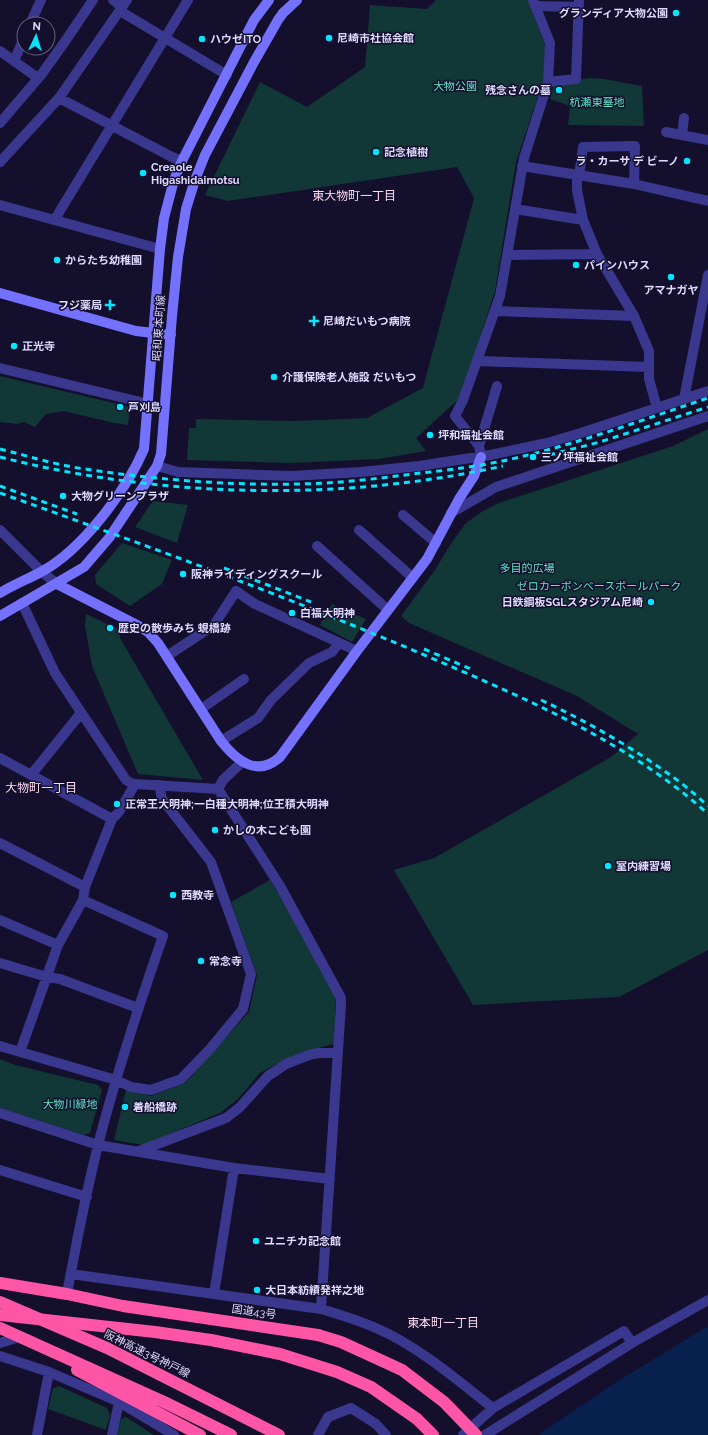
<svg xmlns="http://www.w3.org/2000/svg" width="708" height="1435" viewBox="0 0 708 1435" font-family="Raleway,'Noto Sans JP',sans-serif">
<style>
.green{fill:#113736}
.water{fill:#07204e}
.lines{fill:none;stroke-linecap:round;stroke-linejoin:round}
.street{stroke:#3a378e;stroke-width:10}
.secondary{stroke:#7571ff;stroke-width:10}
.highway{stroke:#ff55a6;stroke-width:12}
.rail{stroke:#06e5ff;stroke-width:3;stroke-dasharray:6 5;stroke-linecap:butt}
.highway-bridge{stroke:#ff55a6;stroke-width:12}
.poi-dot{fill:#06e5ff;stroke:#140f2c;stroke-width:1.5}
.labels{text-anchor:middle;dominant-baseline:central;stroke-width:3;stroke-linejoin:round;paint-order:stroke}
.poi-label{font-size:11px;font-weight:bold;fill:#dedaff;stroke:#140f2c;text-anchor:start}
.park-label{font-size:11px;fill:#5ce9c7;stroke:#140f2c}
.street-label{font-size:11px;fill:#dedaff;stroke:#140f2c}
.neighbourhood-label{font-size:12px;fill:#ffdcf2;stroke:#140f2c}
</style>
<rect width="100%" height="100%" fill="#140f2c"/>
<path class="green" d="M436,0H528L545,45L544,78L516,162L495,291L460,398L416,438L426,451L379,459L292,463L187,460L189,428H196V419L294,421L367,418L423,388L474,198L457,167L228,201L205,195L260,82L307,107L365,67L370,5L427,9Z
M589,78L604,79L642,86L644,126L568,125L570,106L550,99L554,84Z
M0,376L130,407L128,425L114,423L64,411L46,414L35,427L24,422L18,424L0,422Z
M708,429V950L619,997L473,1005L394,870L434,858L611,757L638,734L577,696L409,623L401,616L435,570L450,545L466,523L483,511L499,503L673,446Z
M153,501L188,505L177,543L135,527Z
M122,543L172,560L162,584L130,606L96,584L95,575Z
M332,604L366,619L352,642L320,625Z
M86,614L120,630V638L203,780L138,774L92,666L85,626Z
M270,880L302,933L336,998L334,1044L310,1050L284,1060L260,1073L237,1100L220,1113L143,1145L114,1140L126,1090L151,1096L185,1083L249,1012L257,975L231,902Z
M0,1059L15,1065L98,1085L102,1090L90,1133L84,1135L0,1108Z
M59,1386L107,1408L110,1415L106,1430L48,1409L53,1388Z
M126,1417L154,1435H117L121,1419Z"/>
<path class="water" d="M708,1326V1435H538L618,1381Z"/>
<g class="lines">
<path class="street" d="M113,0L122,7
M535,6L579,7
M120,11L227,75
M30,24L41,0
M0,51L38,78
M14,61L24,38
M548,82L576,79L579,0
M59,98L172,157L182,161
M0,123L41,75L66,40L93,0
M666,132L708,140
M682,135L684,118
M0,162L59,98L127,0
M522,166L634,184L708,201
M577,176V190L583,220L597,254L634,316L649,351V379L657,408
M579,176L583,147L635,146L634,184
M0,205L160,249
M515,209L583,220
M55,219L188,0
M507,255L597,254
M495,311L634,316
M478,361L649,367
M0,368L149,404
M684,399L708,275
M479,446L497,386
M481,457L479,446L455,416L463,400L500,296L524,158L548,82L550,43L533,0
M157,466L178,472L291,476L361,472L419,466L490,455L547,443L584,432L708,391
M451,513L496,487L708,416
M403,515L436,543
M0,530L42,572L57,584
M359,530L413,578
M317,546L388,610
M22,603L55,673L126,780L131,783L135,784L218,789
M167,656L214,625L236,591L255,604L357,651
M201,709L244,679
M221,741L258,718L271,700L309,663L332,652L339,643
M0,758L112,819
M31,775L81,713
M218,789L280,886L341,998V1005L321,1309
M218,789L223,780L242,762
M0,843L85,887
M0,920L58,945
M0,963L47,977L60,979L138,1008
M0,1046L116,1080L131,1087L151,1090L181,1079L210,1049L243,1009L251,974L211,862L162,799L159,785
M20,1052L58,945L83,900L85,887L112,819L119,812L135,784
M0,1113L98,1145L234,1168L330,1179
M139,1151L226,1118L239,1108L268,1076L286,1064L309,1055L318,1053H338
M0,1170L87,1197
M71,1274L321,1309C345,1316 376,1326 398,1339C432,1358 462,1384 493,1408
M67,1294C76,1244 86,1194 98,1145C116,1075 139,1005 163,936L83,900
M214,1294L234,1168
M0,1343L16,1338
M0,1356L49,1372L119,1402L174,1435
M37,1435L49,1372
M112,1435L119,1402
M318,1435L328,1417L351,1408L376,1424L386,1435
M463,1435L493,1408L624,1331L632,1343
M485,1435L632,1343L708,1300"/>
<path class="secondary" d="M0,293L136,331L171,335
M57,584L137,625L148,632L158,643L221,741C236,760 257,778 280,757L357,651L427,559L459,499L474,476L481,457
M0,593C13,585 28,579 41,572C82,550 126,491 144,449L160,249L164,218L174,180L182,161L254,20L269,0
M0,616L84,567L109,538L157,466L161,454L172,316L178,257L186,209L195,180L205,155L254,62L278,20L283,13L297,0"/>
<path class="highway" d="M0,1283L67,1294L123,1306L318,1335
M0,1315L155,1332L211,1340L280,1354L337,1372L371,1387L417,1419L433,1435
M0,1328L164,1402L231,1435
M77,1370L200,1435"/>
<path class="rail" d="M0,449C28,456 56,465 85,469C164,481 247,487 327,483C358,481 390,477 421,473C450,470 479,466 507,460C575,445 642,420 708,398
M549,455L600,442L708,407
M0,457C161,498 340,502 503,466
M0,486L77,514
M0,493C142,544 283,595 422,654C522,697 626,740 708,814
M224,568L311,602
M424,649L473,670
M541,700C586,721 630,746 670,775C683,784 696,795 708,806"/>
<path class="highway-bridge" d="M0,1302L107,1348L279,1435
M318,1335L341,1342L402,1370L444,1402L476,1435"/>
</g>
<g class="poi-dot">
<circle cx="676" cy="13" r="4"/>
<circle cx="329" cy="38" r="4"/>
<circle cx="202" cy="39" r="4"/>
<circle cx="559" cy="90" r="4"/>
<circle cx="376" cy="152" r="4"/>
<circle cx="687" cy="161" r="4"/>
<circle cx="143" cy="173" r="4"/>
<circle cx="57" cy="260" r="4"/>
<circle cx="576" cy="265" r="4"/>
<circle cx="671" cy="277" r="4"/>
<path d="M108 299h4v4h4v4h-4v4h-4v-4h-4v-4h4z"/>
<path d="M312 315h4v4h4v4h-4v4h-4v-4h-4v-4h4z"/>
<circle cx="14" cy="346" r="4"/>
<circle cx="274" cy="377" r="4"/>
<circle cx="120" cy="407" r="4"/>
<circle cx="430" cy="435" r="4"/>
<circle cx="533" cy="457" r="4"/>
<circle cx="63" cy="496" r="4"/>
<circle cx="183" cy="574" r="4"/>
<circle cx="651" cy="602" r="4"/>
<circle cx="292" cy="613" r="4"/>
<circle cx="110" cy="628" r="4"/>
<circle cx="117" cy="804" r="4"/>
<circle cx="215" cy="830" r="4"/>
<circle cx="608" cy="866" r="4"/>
<circle cx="173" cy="895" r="4"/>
<circle cx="201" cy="961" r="4"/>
<circle cx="125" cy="1107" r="4"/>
<circle cx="256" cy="1241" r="4"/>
<circle cx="257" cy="1290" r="4"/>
</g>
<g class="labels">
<g class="poi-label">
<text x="668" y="13" text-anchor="end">グランディア大物公園</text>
<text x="337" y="38">尼崎市社協会館</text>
<text x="210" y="39">ハウゼITO</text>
<text x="551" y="90" text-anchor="end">残念さんの墓</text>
<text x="384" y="152">記念植樹</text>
<text x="679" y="161" text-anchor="end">ラ・カーサ デ ビーノ</text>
<text x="151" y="167">Creaole<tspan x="151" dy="13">Higashidaimotsu</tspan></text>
<text x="65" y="260">からたち幼稚園</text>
<text x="584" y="265">パインハウス</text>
<text x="671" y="290" text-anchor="middle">アマナガヤ</text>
<text x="102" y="305" text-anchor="end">フジ薬局</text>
<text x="323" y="321">尼崎だいもつ病院</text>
<text x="22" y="346">正光寺</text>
<text x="282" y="377">介護保険老人施設 だいもつ</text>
<text x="128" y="407">芦刈島</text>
<text x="438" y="435">坪和福祉会館</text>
<text x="541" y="457">三ノ坪福祉会館</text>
<text x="71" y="496">大物グリーンプラザ</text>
<text x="191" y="574">阪神ライディングスクール</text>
<text x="643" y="602" text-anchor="end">日鉄鋼板SGLスタジアム尼崎</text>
<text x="300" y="613">白福大明神</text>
<text x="118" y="628">歴史の散歩みち 蜆橋跡</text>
<text x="125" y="804">正常王大明神;一白種大明神;位王積大明神</text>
<text x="223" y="830">かしの木こども園</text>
<text x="616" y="866">室内練習場</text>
<text x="181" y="895">西教寺</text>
<text x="209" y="961">常念寺</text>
<text x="133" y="1107">着船橋跡</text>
<text x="264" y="1241">ユニチカ記念館</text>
<text x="265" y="1290">大日本紡績発祥之地</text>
</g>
<g class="park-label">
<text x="455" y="86">大物公園</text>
<text x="597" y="102">杭瀬東墓地</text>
<text x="527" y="568">多目的広場</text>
<text x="599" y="586">ゼロカーボンベースボールパーク</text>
<text x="70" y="1104">大物川緑地</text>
</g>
<g class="street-label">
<text transform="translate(159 328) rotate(-86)">昭和東本町線</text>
<text transform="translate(254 1312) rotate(8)">国道43号</text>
<text transform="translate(147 1354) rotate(26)">阪神高速3号神戸線</text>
</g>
<g class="neighbourhood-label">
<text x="354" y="196">東大物町一丁目</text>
<text x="41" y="788">大物町一丁目</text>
<text x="443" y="1323">東本町一丁目</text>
</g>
</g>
<g transform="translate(36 36) rotate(4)"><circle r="19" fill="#140f2c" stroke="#656080"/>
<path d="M0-3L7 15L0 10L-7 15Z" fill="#06e5ff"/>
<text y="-6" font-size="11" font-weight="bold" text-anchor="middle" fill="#dedaff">N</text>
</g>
</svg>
